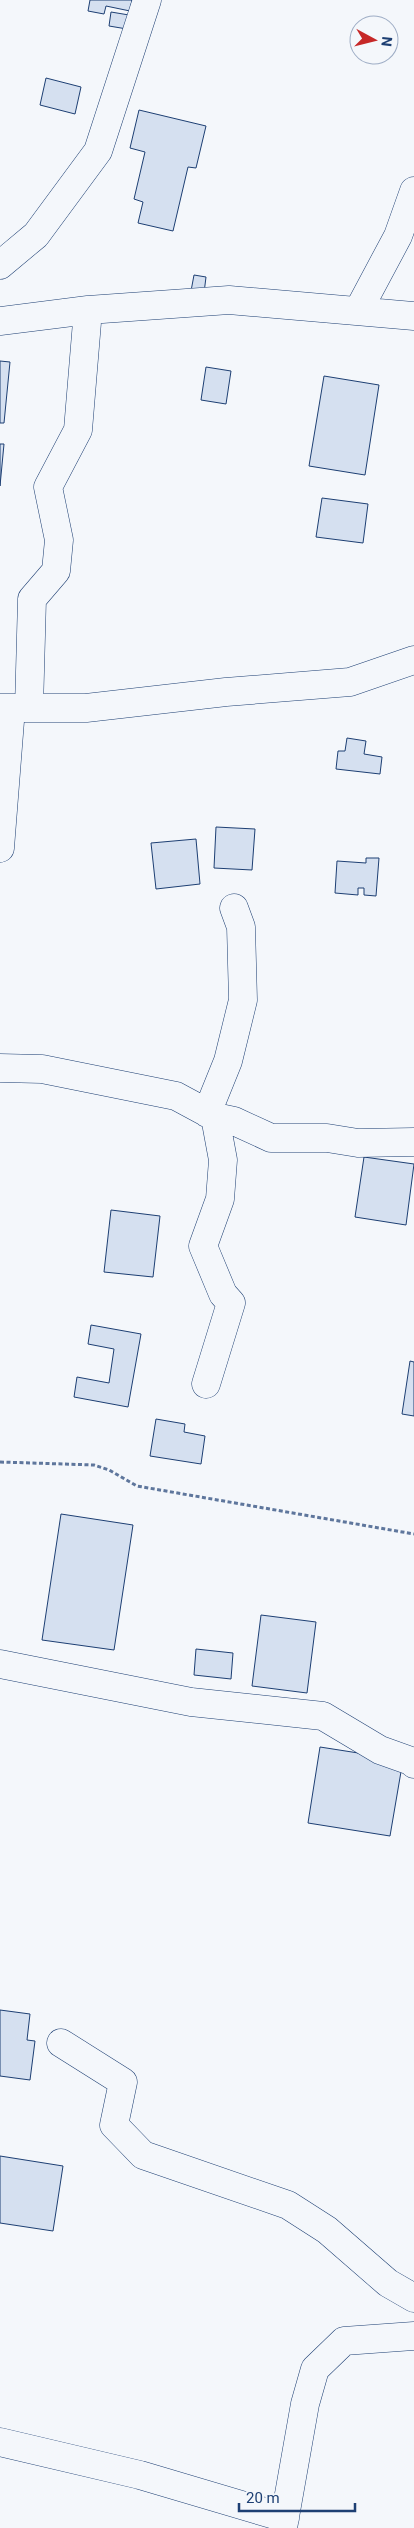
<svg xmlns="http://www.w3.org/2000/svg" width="414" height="2528" viewBox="0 0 414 2528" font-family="Roboto,sans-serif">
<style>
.building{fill:#d5e0f0;stroke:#1d3f73}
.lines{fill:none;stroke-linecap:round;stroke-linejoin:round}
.minor-casing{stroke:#1d3f73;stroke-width:29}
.path{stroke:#5e769c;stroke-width:3;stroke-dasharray:4 2.5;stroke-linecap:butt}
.minor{stroke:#f4f7fb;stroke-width:28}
</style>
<rect width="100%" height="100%" fill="#f4f7fb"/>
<path class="building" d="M90,0H132L130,11L106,6L104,14L88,11Z
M111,12L129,15L127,29L109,26Z
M46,78L81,87L75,114L40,105Z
M139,110L206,126L196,168L188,167L173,231L138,223L143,202L134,199L145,152L130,148Z
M194,275L206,277L204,293L191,291Z
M0,361L10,362L4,423H0Z
M206,367L231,371L226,404L201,400Z
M324,376L379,385L365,475L309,466Z
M0,444H4L0,486Z
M322,498L368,504L363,543L316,537Z
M347,738L366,741L364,754L382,757L380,774L336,769L338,751H345Z
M216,827L255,829L252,870L214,868Z
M196,839L200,884L156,889L151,843Z
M366,858H379L376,896L364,895V888H358V895L335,893L337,861L366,863Z
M364,1157L414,1164L406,1225L355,1217Z
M111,1210L160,1216L153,1277L104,1272Z
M91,1325L141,1334L128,1407L74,1397L77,1377L109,1383L114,1349L88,1344Z
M410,1361L414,1362V1416L402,1414Z
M156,1419L185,1424L184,1432L205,1436L201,1464L150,1456Z
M61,1514L133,1525L114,1650L42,1640Z
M261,1615L316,1622L307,1693L252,1686Z
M196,1649L233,1653L231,1679L194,1675Z
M320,1747L403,1760L390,1836L308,1823Z
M0,2010L30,2014L27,2040L35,2041L30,2080L0,2076Z
M0,2156L63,2166L53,2231L0,2223Z"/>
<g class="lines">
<defs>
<path id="minor" d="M0,265L36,235L98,151L147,0
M358,311L398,236L414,191
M0,321L88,310L229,300L414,316
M0,708H86L226,692L350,682L414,660
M29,708L32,599L56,571L59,540L48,487L78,430L88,310
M0,848L11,708
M0,1068L42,1069L176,1096L215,1117L223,1160L220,1199L203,1246L223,1294L231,1303L206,1384
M207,1113L228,1061L243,1000L241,927L234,908
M215,1117L234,1121L271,1138H327L358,1143L414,1142
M0,1664L191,1702L323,1716L380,1750L411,1761L414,1764
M61,2043L123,2082L114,2125L143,2155L288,2205L327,2230L388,2283L414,2298
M0,2442L140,2475L285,2518
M283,2528L305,2404L315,2369L344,2341L414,2336"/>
</defs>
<use href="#minor" class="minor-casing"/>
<path class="path" d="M0,1462L94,1465L109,1470L137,1486L414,1534"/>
<use href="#minor" class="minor"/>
</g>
<g transform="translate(374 40) rotate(97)"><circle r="24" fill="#f4f7fb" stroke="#9eadc5"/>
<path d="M0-4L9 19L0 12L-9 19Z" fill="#c62828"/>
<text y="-8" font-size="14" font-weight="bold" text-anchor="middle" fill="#1d3f73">N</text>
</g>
<path d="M239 2503v8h116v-8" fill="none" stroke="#1d3f73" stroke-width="2.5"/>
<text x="246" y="2503" font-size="15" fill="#1d3f73" stroke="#f4f7fb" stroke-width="4" paint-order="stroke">20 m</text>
</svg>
